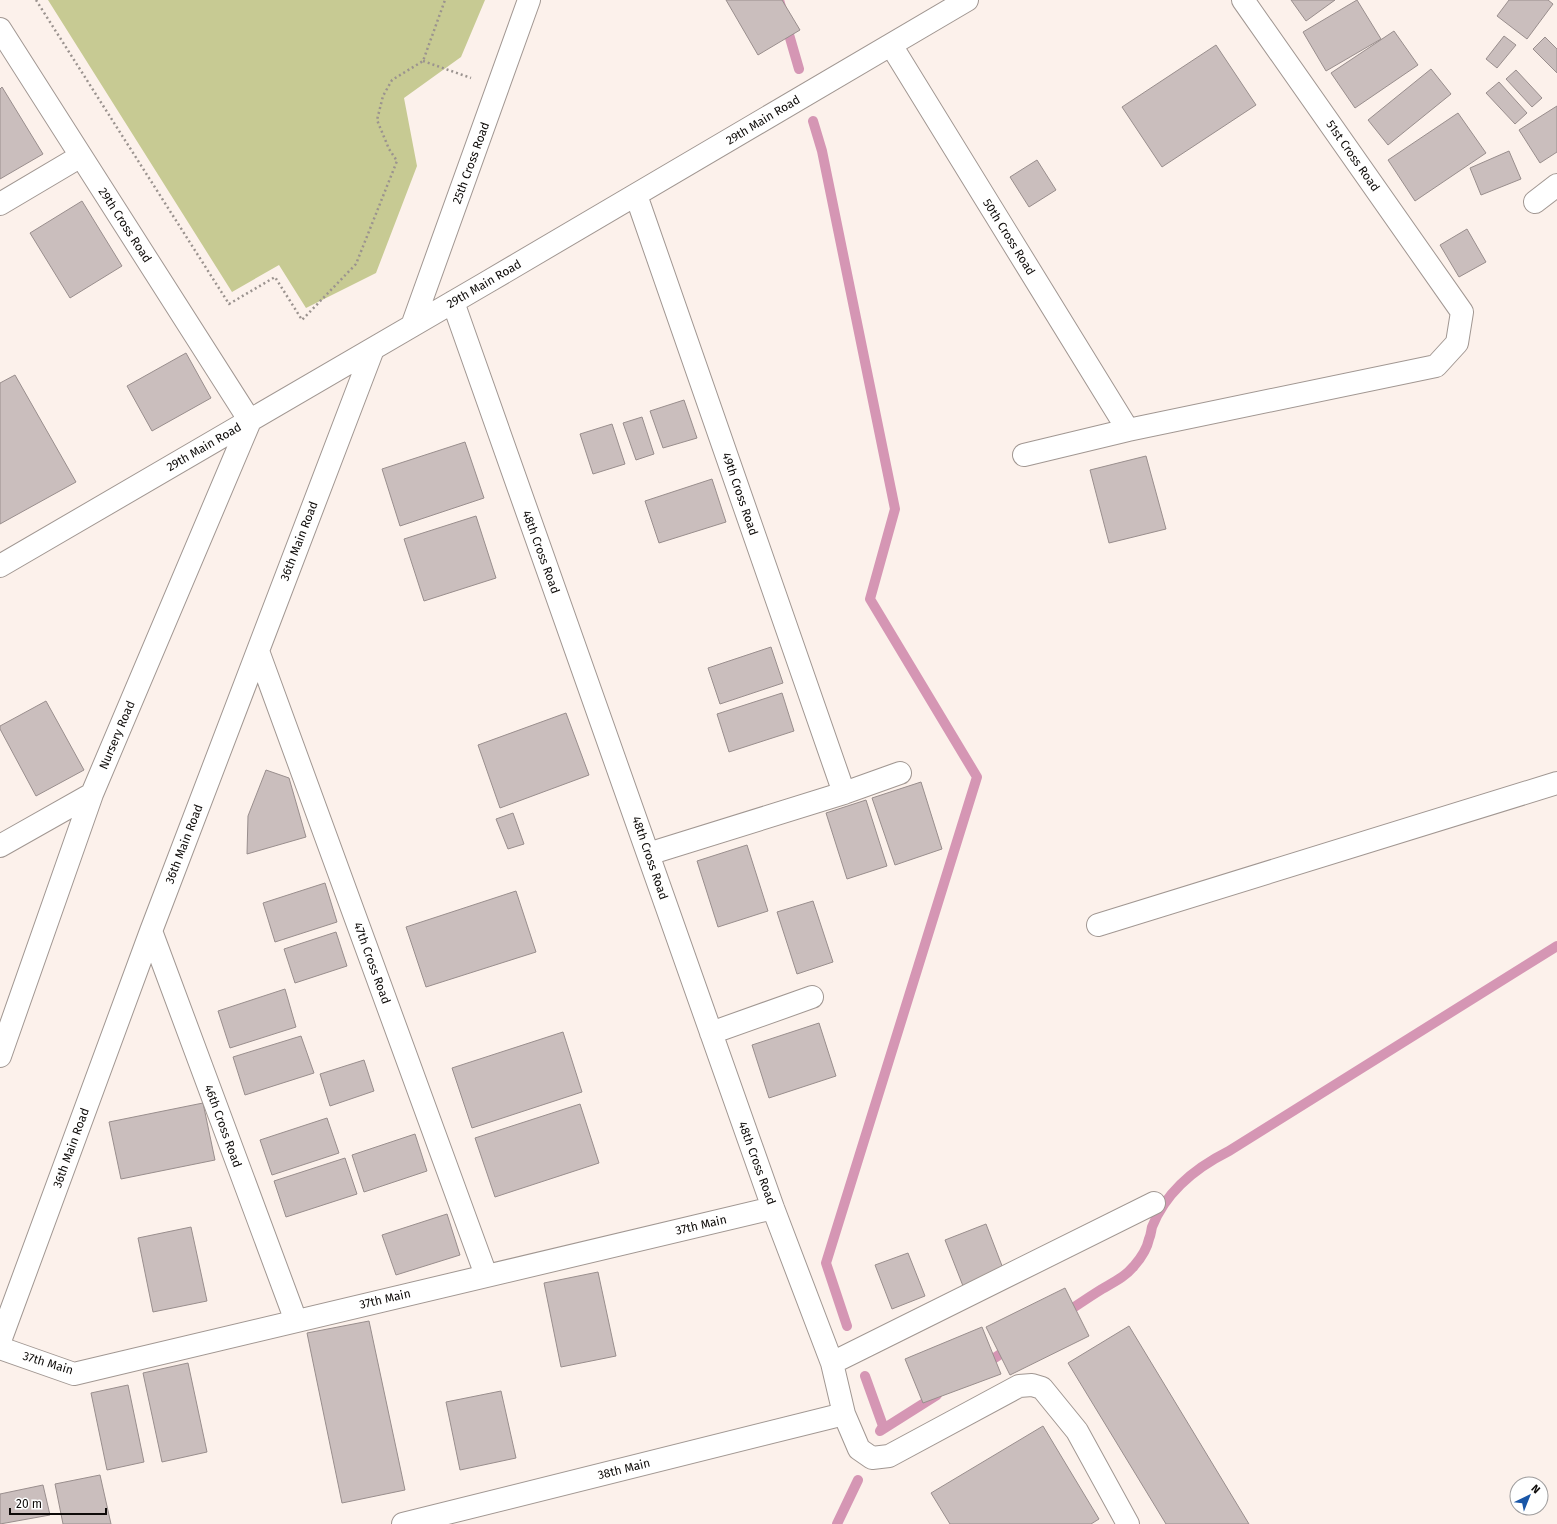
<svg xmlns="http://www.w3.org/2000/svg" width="1557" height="1524" viewBox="0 0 1557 1524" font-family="'Fira Sans',sans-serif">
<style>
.green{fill:#c7ca93}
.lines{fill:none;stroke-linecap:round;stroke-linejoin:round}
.stream{stroke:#d596b4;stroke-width:10}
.building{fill:#cabebd;stroke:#998e8d}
.minor-casing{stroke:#a19792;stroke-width:24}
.path{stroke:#9b938f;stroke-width:2.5;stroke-dasharray:2 3;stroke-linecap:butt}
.minor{stroke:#fff;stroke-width:22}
.labels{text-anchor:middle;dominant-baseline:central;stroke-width:3;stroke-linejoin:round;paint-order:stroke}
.street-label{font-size:12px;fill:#0e0b09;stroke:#fff}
</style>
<rect width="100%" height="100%" fill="#fcf1eb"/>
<path class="green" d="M48,0H485L461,57L404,98L417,166L376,273L306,308L279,265L232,292Z"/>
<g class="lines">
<path class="stream" d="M779,0L799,69
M813,121L822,151L895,509L870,599L977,777L826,1263L847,1326
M1064,1314C1076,1306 1089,1297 1102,1289C1114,1282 1125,1277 1134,1266C1141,1258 1147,1249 1149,1239C1151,1235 1151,1231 1152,1227C1166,1191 1195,1168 1229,1151L1557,946
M984,1365L1011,1347
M865,1376L883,1426L880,1431
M880,1431L937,1395
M837,1524L858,1480"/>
</g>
<path class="building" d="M726,0H782L800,30L758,55Z
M1291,0H1335L1306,21Z
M1357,0L1381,39L1326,71L1303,32Z
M1509,0H1548L1553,4L1527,39L1497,16Z
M1394,31L1418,65L1355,108L1331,73Z
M1504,36L1516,45L1497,68L1486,59Z
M1545,37L1557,49V73L1533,49Z
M1216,45L1256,105L1162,167L1122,107Z
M1431,69L1451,94L1388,145L1368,120Z
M1516,70L1542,98L1532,107L1506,79Z
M1499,82L1527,113L1515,124L1486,93Z
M2,87L43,154L0,179V89Z
M1557,106V152L1540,163L1519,130Z
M1458,113L1486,153L1415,201L1388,160Z
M1509,151L1521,179L1481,195L1470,168Z
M1037,160L1056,190L1029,207L1010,177Z
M82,201L122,266L70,298L30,233Z
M1467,229L1486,262L1459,277L1440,245Z
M186,353L211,398L152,431L127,386Z
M15,375L76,482L0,524V383Z
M684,400L697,438L663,448L650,411Z
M642,417L654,454L636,460L623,423Z
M612,424L625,464L593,474L580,434Z
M465,442L484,498L400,526L382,469Z
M1146,456L1166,529L1109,543L1090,470Z
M712,479L726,522L659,543L645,501Z
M476,516L496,578L424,601L404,539Z
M771,647L783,683L720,704L708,668Z
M782,693L794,731L729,752L717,714Z
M46,701L84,770L36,796L0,729V726Z
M566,713L589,775L500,808L478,745Z
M266,770L289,778L306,837L247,854L248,816Z
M921,782L942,849L895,865L872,798Z
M866,800L887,866L847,879L826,813Z
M513,813L524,844L508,849L496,819Z
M747,845L768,911L718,927L697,861Z
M325,883L337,922L275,942L263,903Z
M516,891L536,952L426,987L406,927Z
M813,901L833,962L797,974L777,912Z
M336,932L347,966L295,983L284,949Z
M285,989L296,1027L230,1048L218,1011Z
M819,1023L836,1076L769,1098L752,1045Z
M563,1032L582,1092L472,1128L452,1068Z
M301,1036L314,1073L245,1095L233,1057Z
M364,1060L374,1091L330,1106L320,1074Z
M203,1103L215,1160L121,1179L109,1122Z
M580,1104L599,1163L495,1197L475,1138Z
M327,1118L339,1153L272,1175L260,1140Z
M415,1134L427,1171L364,1192L352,1155Z
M345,1158L357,1194L286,1217L274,1181Z
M447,1214L460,1255L396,1275L382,1235Z
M986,1224L1004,1271L963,1286L945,1240Z
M191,1227L207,1301L153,1312L138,1238Z
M908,1253L925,1296L892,1309L875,1265Z
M598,1272L616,1356L561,1367L544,1283Z
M1065,1288L1089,1336L1010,1375L986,1327Z
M369,1321L405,1490L342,1503L307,1333Z
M1129,1326L1249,1524H1166L1068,1363Z
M982,1327L1001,1374L923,1403L905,1359Z
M188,1363L207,1452L162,1462L143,1373Z
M128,1385L144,1462L107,1470L91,1393Z
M501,1391L516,1458L460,1470L446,1402Z
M1043,1426L1099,1519L1091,1524H950L931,1493Z
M100,1475L111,1524H63L55,1484Z
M43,1485L50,1515L0,1524V1494Z"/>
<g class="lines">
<defs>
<path id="minor" d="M0,29L250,421L92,794L0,1056
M891,45L1128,430
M636,195L844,793
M1535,202L1557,185
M0,204L81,156
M453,302L773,1208L832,1363L844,1414L859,1449L872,1458L889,1456L1019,1386L1032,1385L1042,1388L1077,1431L1128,1524
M412,326L529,0
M1024,455L1128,430L1436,366L1457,343L1462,312L1243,0
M0,566L484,284L967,0
M258,651L486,1275
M0,846L92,794
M648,854L844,793L900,773
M1098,925L1557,783
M151,931L296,1321
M711,1033L812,997
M0,1341L151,931L373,349
M0,1348L74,1374L773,1208
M832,1363L1154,1203
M403,1524L844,1414"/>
</defs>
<use href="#minor" class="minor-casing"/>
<path class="path" d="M36,0L229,304L275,277L302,320L356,264L397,161L389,149L377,120L383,96L392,80L423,61L445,0
M423,61L471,78"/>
<use href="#minor" class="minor"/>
</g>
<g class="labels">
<g class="street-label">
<text transform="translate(763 120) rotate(-31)">29th Main Road</text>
<text transform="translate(1353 156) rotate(55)">51st Cross Road</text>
<text transform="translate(471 163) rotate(-70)">25th Cross Road</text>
<text transform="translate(125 225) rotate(57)">29th Cross Road</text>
<text transform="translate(1009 237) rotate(58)">50th Cross Road</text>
<text transform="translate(484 284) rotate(-30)">29th Main Road</text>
<text transform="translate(204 447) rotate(-30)">29th Main Road</text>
<text transform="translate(740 494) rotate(71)">49th Cross Road</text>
<text transform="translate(299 541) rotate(-69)">36th Main Road</text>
<text transform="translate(541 552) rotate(70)">48th Cross Road</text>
<text transform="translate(117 735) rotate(-67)">Nursery Road</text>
<text transform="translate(184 844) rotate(-69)">36th Main Road</text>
<text transform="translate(650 858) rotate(71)">48th Cross Road</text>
<text transform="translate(372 963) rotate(70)">47th Cross Road</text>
<text transform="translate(223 1126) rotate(70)">46th Cross Road</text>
<text transform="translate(71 1148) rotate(-70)">36th Main Road</text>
<text transform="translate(757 1163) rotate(70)">48th Cross Road</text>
<text transform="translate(701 1225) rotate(-13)">37th Main</text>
<text transform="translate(385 1299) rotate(-13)">37th Main</text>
<text transform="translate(48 1363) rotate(17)">37th Main</text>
<text transform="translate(624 1469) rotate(-14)">38th Main</text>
</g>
</g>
<g transform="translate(1529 1496) rotate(43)"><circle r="19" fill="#ffffff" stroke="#9f9d9d"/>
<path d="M0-3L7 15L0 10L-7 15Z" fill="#1956a7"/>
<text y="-6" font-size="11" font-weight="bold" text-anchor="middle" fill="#0e0b09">N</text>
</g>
<path d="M10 1508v6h96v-6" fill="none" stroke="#0e0b09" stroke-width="2"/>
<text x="16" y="1508" font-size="12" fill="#0e0b09" stroke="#ffffff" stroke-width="3" paint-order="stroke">20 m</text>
</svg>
